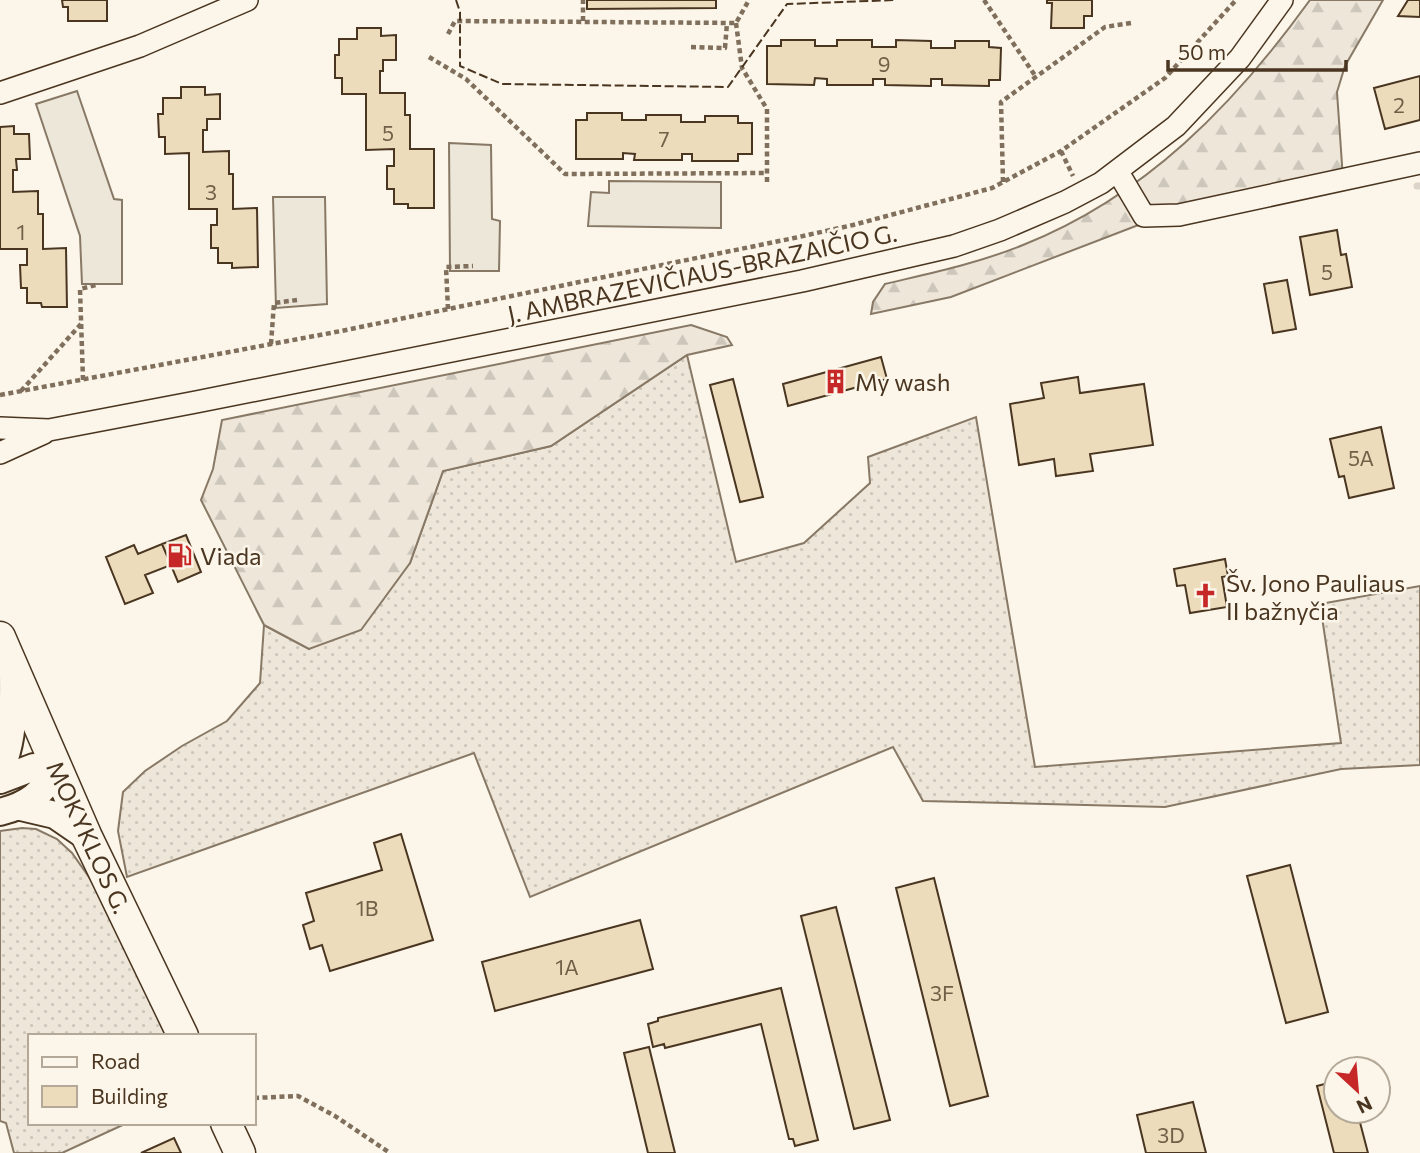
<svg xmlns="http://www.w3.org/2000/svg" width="1420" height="1153" viewBox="0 0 1420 1153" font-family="Commissioner,sans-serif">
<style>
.grass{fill:url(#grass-dots);stroke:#887966;stroke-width:2}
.forest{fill:url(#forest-firs);stroke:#887966;stroke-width:2}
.parking{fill:#ede7d9;stroke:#887966;stroke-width:2}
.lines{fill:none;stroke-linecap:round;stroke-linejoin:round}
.stream{stroke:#dcd4c6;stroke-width:7}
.building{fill:#ecdcbc;stroke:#4a3520;stroke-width:2}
.minor-casing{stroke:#4a3520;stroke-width:24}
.tertiary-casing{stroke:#4a3520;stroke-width:30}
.secondary-casing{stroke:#4a3520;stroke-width:33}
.path{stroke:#7f6f5c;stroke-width:4.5;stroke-dasharray:5 3.5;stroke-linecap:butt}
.minor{stroke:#fbf6e9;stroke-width:21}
.tertiary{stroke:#fbf6e9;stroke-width:26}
.secondary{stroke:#fbf6e9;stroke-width:30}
.fence{stroke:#4a3520;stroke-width:2;stroke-dasharray:9 3.5;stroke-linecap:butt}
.labels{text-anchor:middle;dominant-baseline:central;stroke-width:5;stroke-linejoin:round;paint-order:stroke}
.number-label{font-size:21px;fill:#725f47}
.street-label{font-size:24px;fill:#4a3520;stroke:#fbf6e9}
.poi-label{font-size:24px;fill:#4a3520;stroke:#fbf6e9;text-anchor:start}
</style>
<defs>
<pattern id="grass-dots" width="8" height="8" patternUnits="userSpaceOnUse" patternTransform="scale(1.75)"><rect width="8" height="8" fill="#ede6d9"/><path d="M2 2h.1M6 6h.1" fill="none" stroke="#cdc6ba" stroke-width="1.8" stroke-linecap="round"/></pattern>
<pattern id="forest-firs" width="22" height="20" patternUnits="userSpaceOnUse" patternTransform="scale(1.75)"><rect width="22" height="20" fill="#ede6d9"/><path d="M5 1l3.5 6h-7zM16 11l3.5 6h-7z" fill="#cdc6ba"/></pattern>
</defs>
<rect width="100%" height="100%" fill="#fbf6e9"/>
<path class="grass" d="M687,355L736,562L804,543L870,483L868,457L976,417L1035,767L1341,743L1320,604L1420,586V765L1341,769L1165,807L923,801L893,747L530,897L474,753L127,877L118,831L123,792L145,771L182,746L227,721L260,683L264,625L309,649L410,563L443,471L551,446Z
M22,828L36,829L57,839L72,853L98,890L166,1036H30V1123H127L62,1153H14L6,1123L0,1121V831Z"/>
<path class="forest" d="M1310,0H1383L1345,66L1337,92L1343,179L1141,224L951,297L871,314L873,302L885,284C931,273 979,263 1023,245C1146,196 1234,105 1310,0Z
M691,325L727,337L732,345L687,355L551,446L443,471L410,563L361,630L309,649L264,625L201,500L213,469L222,420Z"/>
<path class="parking" d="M77,91L114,199L122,200V284H82L80,236L36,104Z
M449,143L491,145L492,219L500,221L499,271H450Z
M609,181L721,182V228L588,226L591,192L609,193Z
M273,197H325L327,304L276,308Z"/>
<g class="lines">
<path class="stream" d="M1417,186H1420"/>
</g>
<path class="building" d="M62,0H107V21H68V7H63Z
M587,0H716V8L587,9Z
M1047,0H1092V16H1084V28H1051L1052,3H1047Z
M1408,0H1420V17L1398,16Z
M357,28H381V36L396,35V60H383V71H380V93H405V115H410V149H434V208H408V204H394V189H387V166H394V149L366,150V94H342V78H335V55H339V39H357Z
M781,40H815V46H837V40H872V47H896V40L931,41V48H955V41H989V47L1001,48L1000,80H989V86L942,85V79H931V86L885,85V79H873V85H827V79L815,78L814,85L767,84V46H781Z
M1420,76V120L1385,129L1374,88Z
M181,87H205V95L220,94V119H207V130H203V152L229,151V174H233V209L257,208L258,267L232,268V263H218V248H211V225H217V209H189V153L165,154V137H159L158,114H163V98H181Z
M587,113H622V120H646V115H681V122H705V116H738V123H752V154H738V161H692V154H682V160H634L635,154L623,153V159H576V120H587Z
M14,126V134H29L30,159H16L17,170H13V192L38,191V214H43V249L66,248L67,307H42L41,303H27V288H21L20,265H27V249H0V127Z
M1337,230L1341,255L1346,254L1352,287L1310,295L1300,237Z
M1287,280L1296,329L1273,333L1264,284Z
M881,357L887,379L788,406L783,384Z
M1078,377L1080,393L1144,384L1153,445L1090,454L1093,471L1056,476L1054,459L1019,465L1010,404L1044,398L1041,383Z
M733,379L763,497L740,502L710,385Z
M1381,427L1394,488L1349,498L1344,476L1339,477L1330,439Z
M186,535L201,572L178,582L162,544Z
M162,544L171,565L145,575L153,593L125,604L106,557L134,545L138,554Z
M1225,559L1228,576L1222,577L1227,607L1190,613L1185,585L1177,586L1174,569Z
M401,834L433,940L330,971L322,945L310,949L303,925L314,921L306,893L382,870L374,843Z
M1290,865L1328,1012L1286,1023L1247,876Z
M934,878L988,1096L950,1106L896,888Z
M836,907L890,1120L854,1129L801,916Z
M640,920L653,969L495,1011L482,962Z
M781,988L818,1140L795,1146L793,1139H789L761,1024L665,1048L664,1044L653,1047L648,1024L658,1021V1018Z
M649,1047L675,1153H648L624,1053Z
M1336,1081V1111H1357L1368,1153H1334L1317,1086Z
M1193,1102L1206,1153H1146L1137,1115Z
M174,1138L181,1153H141Z"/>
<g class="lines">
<defs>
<path id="minor" d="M0,93L140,46L247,0
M1118,172L1144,216L1179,215L1420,163
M0,428L49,430L196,402L802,281L954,246L1000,230L1065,202L1101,183L1176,126L1240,58L1282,0
M0,453L44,433"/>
<path id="tertiary" d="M0,771C15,738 13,704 13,669
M0,780L34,767L57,769C42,794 28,805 0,812
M21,807L55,815L87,837"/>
<path id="secondary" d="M0,637L87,837L183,1036
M226,1123L240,1153"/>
</defs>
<use href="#minor" class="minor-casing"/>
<use href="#tertiary" class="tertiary-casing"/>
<use href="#secondary" class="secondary-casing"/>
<path class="path" d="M984,0L1036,77
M583,21V0
M736,23L742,68L767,109V185
M448,34L455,21L736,23L749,0
M691,47L725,48L727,23
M429,57L466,79L565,174L767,173
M1061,151L1073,176
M1003,182L1001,102L1105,27L1131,23
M448,309L446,267L473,266
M271,344L274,303L297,300
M83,380L80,289L96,285
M21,391L81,324
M0,395L341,331L794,238L853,225L992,188L1061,151L1165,78L1236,0
M254,1098L298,1096L335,1116L390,1153"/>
<use href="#minor" class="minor"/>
<use href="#tertiary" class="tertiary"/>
<use href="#secondary" class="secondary"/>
<path class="fence" d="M456,0L460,12V66L502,84L728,87L787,4L896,0"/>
</g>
<defs>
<symbol id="building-bare" viewBox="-9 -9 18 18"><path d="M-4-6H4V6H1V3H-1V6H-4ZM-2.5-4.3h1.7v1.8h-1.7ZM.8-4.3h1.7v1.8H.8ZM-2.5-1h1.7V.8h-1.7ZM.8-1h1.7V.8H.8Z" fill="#c62828" stroke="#fbf6e9" stroke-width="2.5" paint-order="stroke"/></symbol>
<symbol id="fuel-bare" viewBox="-9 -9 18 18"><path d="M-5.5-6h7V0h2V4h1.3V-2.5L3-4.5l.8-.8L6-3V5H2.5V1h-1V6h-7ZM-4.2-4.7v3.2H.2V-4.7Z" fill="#c62828" stroke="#fbf6e9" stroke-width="2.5" paint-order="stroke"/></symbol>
<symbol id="church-bare" viewBox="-9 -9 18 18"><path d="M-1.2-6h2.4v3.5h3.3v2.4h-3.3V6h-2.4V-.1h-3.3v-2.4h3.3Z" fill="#c62828" stroke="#fbf6e9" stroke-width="2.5" paint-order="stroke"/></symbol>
</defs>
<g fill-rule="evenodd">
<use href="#building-bare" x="818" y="364" width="35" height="35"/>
<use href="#fuel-bare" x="162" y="538" width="35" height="35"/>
<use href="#church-bare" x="1188" y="578" width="35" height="35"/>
</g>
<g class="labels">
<g class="number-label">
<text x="884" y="63">9</text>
<text x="1399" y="104">2</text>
<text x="388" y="132">5</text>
<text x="664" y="138">7</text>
<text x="211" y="191">3</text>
<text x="21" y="231">1</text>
<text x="1327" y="271">5</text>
<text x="1361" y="457">5A</text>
<text x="367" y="907">1B</text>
<text x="567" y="966">1A</text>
<text x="942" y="992">3F</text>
<text x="1171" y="1134">3D</text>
</g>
<g class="street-label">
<text transform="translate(702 273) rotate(-12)">J. AMBRAZEVIČIAUS-BRAZAIČIO G.</text>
<text transform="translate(89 837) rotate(65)">MOKYKLOS G.</text>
</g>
<g class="poi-label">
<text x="855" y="381">My wash</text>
<text x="200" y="555">Viada</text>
<text x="1226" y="582">Šv. Jono Pauliaus<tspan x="1226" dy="28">II bažnyčia</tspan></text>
</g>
</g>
<rect x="28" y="1034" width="228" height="91" fill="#fbf6e9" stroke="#b4a999" stroke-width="2"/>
<rect x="42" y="1057" width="35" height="10" fill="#fbf6e9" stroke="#b4a999" stroke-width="2"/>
<text x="91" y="1069" font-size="21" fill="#4a3520">Road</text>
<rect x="42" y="1086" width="35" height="21" fill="#ecdcbc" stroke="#b4a999" stroke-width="2"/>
<text x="91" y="1104" font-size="21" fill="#4a3520">Building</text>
<g transform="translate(1357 1090) rotate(154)"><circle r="33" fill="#fbf6e9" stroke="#b4a999" stroke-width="2"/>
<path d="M0-5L12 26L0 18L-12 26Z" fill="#c62828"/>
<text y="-10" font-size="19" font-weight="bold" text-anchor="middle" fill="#4a3520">N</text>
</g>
<path d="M1168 60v10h178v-10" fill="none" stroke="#4a3520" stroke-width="3.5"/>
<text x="1178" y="60" font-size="21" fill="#4a3520" stroke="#fbf6e9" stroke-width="5" paint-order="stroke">50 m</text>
</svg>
